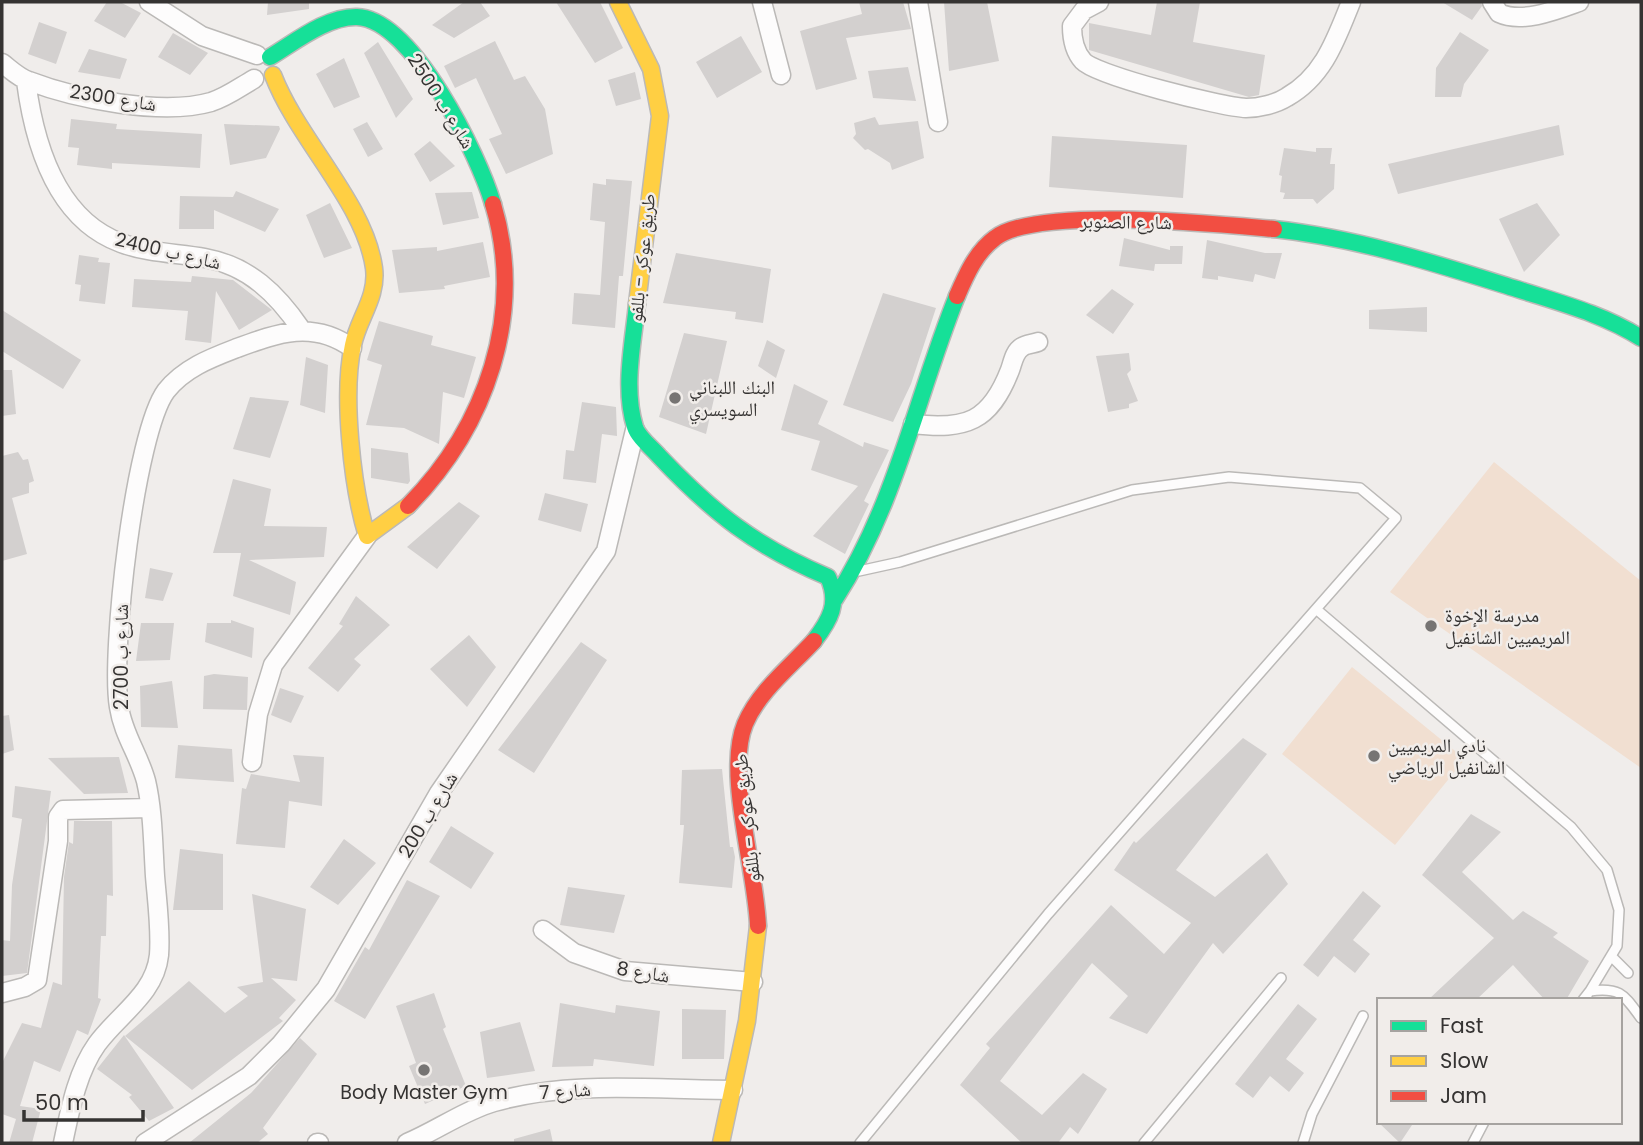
<svg xmlns="http://www.w3.org/2000/svg" width="1643" height="1145" viewBox="0 0 1643 1145" font-family="Poppins,'Noto Naskh Arabic',sans-serif">
<style>
.green{fill:#f1dfd1}
.building{fill:#d3d0cf}
.lines{fill:none;stroke-linecap:round;stroke-linejoin:round}
.lane-casing{stroke:#bbb9b7;stroke-width:12}
.street-casing{stroke:#bbb9b7;stroke-width:21}
.fast-casing{stroke:#bbb9b7;stroke-width:19}
.slow-casing{stroke:#bbb9b7;stroke-width:19}
.jam-casing{stroke:#bbb9b7;stroke-width:19}
.lane{stroke:#fdfcfc;stroke-width:9}
.street{stroke:#fdfcfc;stroke-width:18}
.fast{stroke:#16e098;stroke-width:16}
.slow{stroke:#ffcf43;stroke-width:16}
.jam{stroke:#f24e42;stroke-width:16}
.poi-dot{fill:#767473;stroke:#f1edea;stroke-width:2.5}
.labels{text-anchor:middle;dominant-baseline:central;stroke-width:5;stroke-linejoin:round;paint-order:stroke}
.street-label{font-size:19px;fill:#353332;stroke:#f1edea}
.poi-label{font-size:19px;fill:#353332;stroke:#f1edea;text-anchor:start}
</style>
<rect width="100%" height="100%" fill="#f0edeb"/>
<path class="green" d="M1494,462L1641,581V768L1390,592Z
M1352,667L1465,759L1395,845L1282,754Z"/>
<path class="building" d="M107,2H120L141,13L125,38L94,21Z
M268,2H309V9L267,15Z
M464,2H480L490,16L454,38L432,25Z
M556,2H600L623,48L595,63Z
M859,2H903L911,29L846,38L857,79L816,90L800,31L862,14Z
M944,2H987L999,61L949,71Z
M1157,2H1200L1193,42L1265,55L1259,95L1249,97L1089,50V23L1151,35Z
M1442,2H1481L1482,6L1472,20Z
M39,22L67,32L56,64L28,54Z
M1460,32L1489,50L1464,84L1461,97H1435L1436,68Z
M173,33L208,53L190,75L158,57Z
M741,36L762,72L717,98L696,62Z
M495,41L514,80L525,76L545,109L553,154L506,174L489,139L502,134L476,78L455,88L444,66Z
M378,42L413,99L396,118L364,53Z
M89,49L127,59L120,79L78,72Z
M344,58L360,97L334,108L316,74Z
M908,67L916,101L873,98L868,71Z
M635,72L641,99L616,106L608,80Z
M875,117L879,125L918,121L924,158L892,170L890,163L868,149L865,150L853,138L856,134L854,123Z
M71,119L117,124L116,129L202,134L200,168L112,163V169L77,165L79,148L68,147Z
M367,122L383,149L368,157L353,129Z
M224,124L279,126L280,129L266,158L230,165Z
M1559,125L1564,155L1398,194L1388,164Z
M1052,136L1187,145L1183,198L1049,187Z
M430,141L455,166L430,182L414,154Z
M1284,148L1316,152V148H1332L1330,164H1335L1334,189L1317,204L1313,199H1283L1285,193L1280,192L1282,176L1279,175Z
M606,179L632,181L623,276H619L615,328L572,324L574,293L600,295L605,222L590,220L593,183L606,185Z
M236,191L279,209L265,232L214,210V229H179L180,196L233,197Z
M472,192L479,218L443,225L435,193Z
M330,203L352,248L324,258L306,215Z
M1537,203L1560,235L1524,272L1499,219Z
M1124,238L1170,250V246H1183L1182,264H1155L1154,271L1119,266Z
M1207,240L1265,253H1282L1275,279L1255,274L1253,282L1218,276V280L1202,278Z
M483,242L490,277L444,286L445,289L399,293L392,250L437,247V251Z
M676,253L771,269L763,323L735,319L736,312L663,303Z
M79,255L99,258L98,262L110,263L105,304L79,301L81,285L75,284Z
M192,276L233,280L272,310L239,330L216,291L211,343L185,340L188,311L132,307L134,279L191,282Z
M1112,289L1134,304L1113,334L1086,315Z
M883,293L936,308L911,384L893,422L843,405Z
M1427,307V332L1369,329V310Z
M2,310L81,360L63,389L2,351Z
M379,321L433,336L431,345L476,357L464,398L443,392L439,444L404,428L366,425L382,365L367,360Z
M684,333L727,341L706,434L659,417Z
M767,340L785,350L776,378L758,366Z
M1129,353L1131,370L1127,374L1138,401L1129,404V408L1108,412L1096,356Z
M306,357L328,365L325,413L300,405Z
M2,370H12L16,414L2,416Z
M794,384L828,401L818,424L863,447L864,442L889,450L864,501L869,504L845,554L813,536L858,486L811,470L820,441L781,430Z
M250,397L289,401L270,458L233,449Z
M582,402L616,407L617,436L602,434L596,483L563,479L566,450L574,451Z
M371,448L408,453L410,481L408,484L371,478Z
M18,452L23,460L28,459L34,481L29,483V493L12,498L27,554L2,561V456Z
M233,479L271,489L264,526L327,527L324,557L249,560L296,582L290,615L233,596L241,553H213Z
M545,493L588,504L581,532L538,520Z
M459,502L480,516L437,569L407,547Z
M150,568L173,573L163,601L145,598Z
M356,596L390,625L354,659L361,665L338,692L308,668L343,626L339,624Z
M231,620L254,628L252,658L205,642L207,623H231Z
M141,623H174L170,660L136,661Z
M469,635L496,667L467,707L430,669Z
M581,642L607,660L534,773L498,750Z
M214,674L248,677L247,710L203,709L204,676Z
M172,681L178,728L141,727L140,686Z
M280,688L304,696L291,723L271,715Z
M9,715L14,750L2,754V716Z
M1243,738L1267,754L1176,870L1215,897L1267,853L1288,884L1223,954L1213,943L1147,1034L1109,1018L1128,996L1092,963L1000,1081L1042,1115L1083,1073L1107,1089L1078,1134L1070,1127L1058,1143H1022L960,1085L990,1048L986,1044L1111,905L1164,954L1191,923L1114,870L1134,841L1136,843Z
M178,745L232,749L234,782L175,778Z
M293,755L324,757L322,806L289,801L285,848L236,844L242,788L246,789L251,774L300,782Z
M119,757L128,793L84,794L48,758Z
M722,769L730,847H733L735,857L732,888L679,883L684,825H680L682,770Z
M15,786L51,791L27,973L2,976V940L10,941L12,885L22,819L12,817Z
M1471,814L1501,832L1462,872L1513,920L1523,911L1558,933L1553,937L1589,961L1566,1000H1545L1513,965L1476,1000H1428L1494,938L1422,875Z
M74,821H112L113,896L107,895L106,936H101L98,998L101,999L88,1035L77,1030L60,1072L34,1061L20,1106L41,1109L32,1143H9L16,1119L2,1114V1063L22,1023L41,1028L53,982L62,985L64,877L69,842L73,844Z
M451,826L494,853L471,889L429,862Z
M344,839L376,863L338,905L310,887Z
M180,849L223,854V910H173Z
M407,880L440,896L365,1019L334,1001L365,947L369,950Z
M568,887L625,895L614,933L560,925Z
M1363,891L1381,906L1353,940L1370,954L1355,973L1334,956L1318,977L1303,965Z
M252,894L306,909L297,981L271,978L296,1000L279,1018L283,1021L192,1090L125,1036L189,981L225,1013L248,996L237,987L263,982Z
M434,993L446,1027L443,1029L466,1086L425,1104L409,1066L416,1063L396,1006Z
M560,1003L615,1013L616,1005L660,1011L654,1066L594,1059L593,1066L552,1067Z
M1298,1004L1317,1019L1286,1059L1304,1073L1289,1092L1270,1076L1253,1098L1235,1084Z
M682,1009L726,1010L724,1059H682Z
M520,1022L535,1071L487,1078L480,1032Z
M124,1035L174,1108L149,1121L129,1097L132,1095L97,1069Z
M300,1038L317,1054L263,1128L268,1134L257,1143H189L251,1093Z
M1378,1122H1414L1400,1143Z
M550,1129L553,1143H514V1139Z"/>
<g class="lines">
<defs>
<path id="lane" d="M859,571L900,562L1132,490L1229,477L1360,488L1396,518L1048,914L860,1143
M1316,609L1571,827L1607,870L1619,910L1617,946L1590,991
M1613,958L1628,973
M1583,1000L1590,991C1621,987 1624,995 1641,1018
M1144,1143L1281,978
M1303,1143L1312,1114L1363,1016
M1473,1143L1484,1122"/>
<path id="street" d="M149,2L202,36L257,55
M762,2L781,75
M918,2L938,122
M1099,2L1084,10L1072,26C1072,39 1074,51 1083,61C1097,76 1222,107 1246,108C1259,108 1276,104 1287,97C1324,76 1336,39 1351,2
M1492,2L1499,13C1522,24 1557,10 1579,2
M2,63C10,69 19,78 29,81C76,99 162,116 211,102C227,97 240,87 254,79
M26,81C34,142 56,219 121,243C148,253 177,253 205,258C249,266 277,294 301,329
M913,424C966,430 990,422 1010,370C1013,362 1014,352 1022,347C1026,344 1033,344 1038,342
M252,762L258,714L273,665L367,536
M543,930L574,953L625,971L753,982
M2,993L25,987L37,980L58,841V817L63,810L150,808
M63,1143C70,1110 77,1072 97,1044C119,1014 155,994 159,955C161,929 157,901 155,876C153,844 153,811 146,781C139,755 123,734 119,707C110,653 135,433 166,391C184,368 211,358 237,348C278,333 313,320 352,348
M145,1143L249,1076L281,1044L326,989L439,793L606,551L635,430
M317,1143H319
M407,1143C436,1131 463,1111 494,1102C571,1080 653,1090 733,1090"/>
<path id="fast" d="M270,57C295,42 327,16 357,17C413,19 479,156 493,204
M1274,229C1358,238 1437,264 1517,289C1560,303 1603,314 1641,338
M637,304C633,344 623,388 635,427C638,437 652,448 659,456C713,513 755,546 828,577C840,603 830,620 814,641
M835,599C896,505 916,398 957,296"/>
<path id="slow" d="M618,2L651,69L660,116L637,304
M273,75C298,140 365,203 374,268C378,297 358,319 353,345C342,394 352,487 367,536L408,506
M721,1143L747,1021L758,926"/>
<path id="jam" d="M957,296C966,275 976,252 995,238C1036,206 1217,224 1274,229
M408,506C486,427 526,314 493,204
M758,926C756,869 725,773 745,724C759,691 790,667 814,641"/>
</defs>
<use href="#lane" class="lane-casing"/>
<use href="#street" class="street-casing"/>
<use href="#fast" class="fast-casing"/>
<use href="#slow" class="slow-casing"/>
<use href="#jam" class="jam-casing"/>
<use href="#lane" class="lane"/>
<use href="#street" class="street"/>
<use href="#fast" class="fast"/>
<use href="#slow" class="slow"/>
<use href="#jam" class="jam"/>
</g>
<g class="poi-dot">
<circle cx="675" cy="398" r="7"/>
<circle cx="1431" cy="626" r="7"/>
<circle cx="1374" cy="756" r="7"/>
<circle cx="424" cy="1070" r="7"/>
</g>
<g class="labels">
<g class="street-label">
<text transform="translate(113 98) rotate(9)">شارع 2300</text>
<text transform="translate(441 101) rotate(58)">شارع ب 2500</text>
<text transform="translate(1126 222) rotate(1)">شارع الصنوبر</text>
<text transform="translate(168 251) rotate(13)">شارع ب 2400</text>
<text transform="translate(642 258) rotate(-84)">طريق عوكر - بللفو</text>
<text transform="translate(121 657) rotate(-90)">شارع ب 2700</text>
<text transform="translate(428 815) rotate(-59)">شارع ب 200</text>
<text transform="translate(747 818) rotate(-96)">طريق عوكر - بللفو</text>
<text transform="translate(643 972) rotate(9)">شارع 8</text>
<text transform="translate(565 1091) rotate(-4)">شارع 7</text>
</g>
<g class="poi-label">
<text x="689" y="387">البنك اللبناني<tspan x="689" dy="22">السويسري</tspan></text>
<text x="1445" y="615">مدرسة الإخوة<tspan x="1445" dy="22">المريميين الشانفيل</tspan></text>
<text x="1388" y="745">نادي المريميين<tspan x="1388" dy="22">الشانفيل الرياضي</tspan></text>
<text x="424" y="1092" text-anchor="middle">Body Master Gym</text>
</g>
</g>
<rect width="1643" height="1145" fill="none" stroke="#353332" stroke-width="7"/>
<rect x="1377" y="998" width="245" height="126" fill="#f1edea" stroke="#a6a3a0" stroke-width="2"/>
<rect x="1391" y="1021" width="35" height="10" fill="#16e098" stroke="#a6a3a0" stroke-width="2"/>
<text x="1440" y="1033" font-size="21" fill="#353332">Fast</text>
<rect x="1391" y="1056" width="35" height="10" fill="#ffcf43" stroke="#a6a3a0" stroke-width="2"/>
<text x="1440" y="1068" font-size="21" fill="#353332">Slow</text>
<rect x="1391" y="1091" width="35" height="10" fill="#f24e42" stroke="#a6a3a0" stroke-width="2"/>
<text x="1440" y="1103" font-size="21" fill="#353332">Jam</text>
<path d="M24 1110v10h119v-10" fill="none" stroke="#353332" stroke-width="3.5"/>
<text x="35" y="1110" font-size="21" fill="#353332" stroke="#f1edea" stroke-width="5" paint-order="stroke">50 m</text>
</svg>
